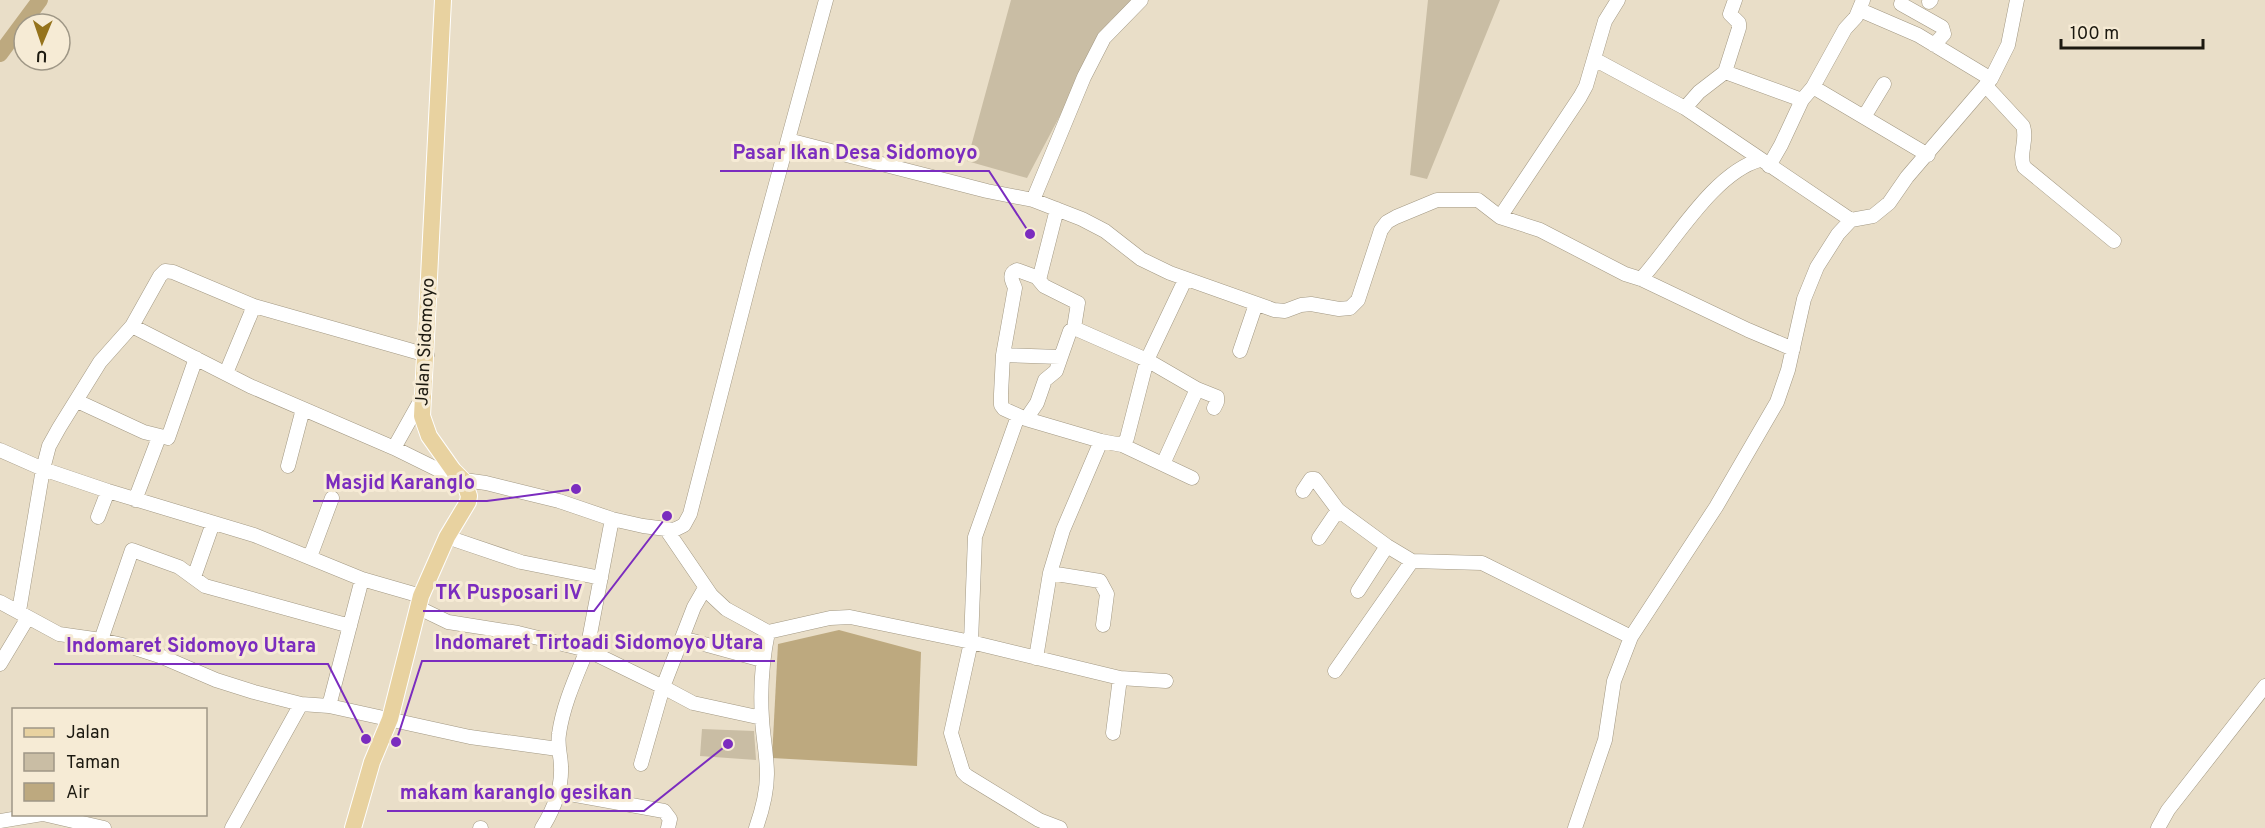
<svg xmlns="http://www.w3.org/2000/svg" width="2265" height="828" viewBox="0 0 2265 828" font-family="Overpass,sans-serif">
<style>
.green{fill:#c9bda4}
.water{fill:#bda97f}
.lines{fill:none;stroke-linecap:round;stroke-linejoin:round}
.river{stroke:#bda97f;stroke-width:16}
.minor-casing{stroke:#a29883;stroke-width:15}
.major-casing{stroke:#fff;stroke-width:18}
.minor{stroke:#fff;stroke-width:14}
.major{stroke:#e8d2a0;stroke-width:16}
.labels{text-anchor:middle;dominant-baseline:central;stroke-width:6;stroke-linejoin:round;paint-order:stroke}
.street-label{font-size:18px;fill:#1c1910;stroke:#f6ebd5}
.leader{fill:none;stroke:#7b2cbf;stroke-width:2}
.callout-dot{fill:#7b2cbf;stroke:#f6ebd5;stroke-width:2}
.callout-label{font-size:20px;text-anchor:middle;font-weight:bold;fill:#7b2cbf;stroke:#f6ebd5;stroke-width:6;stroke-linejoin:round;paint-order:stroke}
</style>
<rect width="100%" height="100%" fill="#e9dec8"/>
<path class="green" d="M1011,0H1133L1110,21L1027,178L967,161Z
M1428,0H1500L1427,179L1410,175Z
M702,729L754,731L756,760L700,756Z"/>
<path class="water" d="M839,630L921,652L917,766L772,758L778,644Z"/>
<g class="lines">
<path class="river" d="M0,54L40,0"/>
<defs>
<path id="minor" d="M1929,2L1931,0
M1901,4L1942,27L1944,34L1934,45
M1860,10L1918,35L1991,79
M1594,59L1685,108L1699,92L1725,72L1802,100
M1725,72L1739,28V23L1730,14L1735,0
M1986,86L2023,126C2028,140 2018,154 2024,167L2114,241
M1813,87L1928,155
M1685,108L1851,220
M1864,117L1884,84
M788,140L987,191L1033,200L1082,219L1105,231L1141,259L1170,273L1274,310L1285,311L1301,305L1311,304L1339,309L1350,308L1358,300L1381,230L1387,222L1396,217L1437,200H1478L1500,217L1540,230L1625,274L1641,279L1748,330L1793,349
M1769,166L1781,145L1802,100L1813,87L1845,29L1856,17L1863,0
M1033,200L1084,77L1104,38L1141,0
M1057,209L1039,280L1044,286L1078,303L1074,328
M1500,217L1580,97L1586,86L1605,21L1618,0
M1039,278L1017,270C1007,274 1013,282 1015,288L1003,355L1001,394V405L1004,409L1026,419L1101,441L1122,445L1192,478
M1641,279C1673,244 1714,172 1760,160
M132,326L250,386L394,448L457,479L486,483L559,501L612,519L643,526L674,530L684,525L690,514L755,261L826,0
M1240,351L1256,304
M1003,355L1060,357
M226,373L254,306
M77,401L144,432L168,438L196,358
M1018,416L975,537L971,642L951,733L963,772L967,776L1039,820L1060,828
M1026,419L1037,403L1045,380L1056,371L1070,331L1074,328L1147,360L1197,389L1217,397V402L1214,408
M1122,445L1127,438L1147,360L1185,280
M394,448L422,398
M0,450L43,469L108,491L254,535L362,579L421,596
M1163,464L1197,389
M288,466L303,409
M1303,491L1311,479H1315L1338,510L1387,546L1412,561L1482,563L1631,637
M135,500L159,437
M98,517L108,491
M666,529L711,595L726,609L768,632L830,618L850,617L971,642L1120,678L1166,681
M447,537L521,562L601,578
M1319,538L1338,510
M310,557L332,498
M1050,573L1100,581L1107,594L1103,625
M194,577L213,523
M1358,591L1387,546
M0,602L59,634L101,640L135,648L160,656L216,680L254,692L301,704L329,706L470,737L558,749
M419,608L448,622L518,633L587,650L612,519
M19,611L43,469L49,446L59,428L100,362L132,326L160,276L165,271L173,272L254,306L427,355
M682,638L762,660
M101,640L132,550L179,567L205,586L350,626
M1036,658L1050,573L1063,530L1101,441
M0,664L27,619
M1335,671L1412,561
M329,706L362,579
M1113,733L1120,678
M641,764L663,687L693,703L762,718
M559,792L664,811L670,819L668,828
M43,814L104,828
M0,821L42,814
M232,828L301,704
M480,828H481
M542,828C554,809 562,789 561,767C561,755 557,746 559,734C563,705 576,677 587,650L663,687L694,607L705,588
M756,828C762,811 767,792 767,774C767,756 763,737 762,719C760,689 762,661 768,632
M1575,828L1605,740L1614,681L1631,637L1716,507L1777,402L1788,370L1804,299L1817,267L1838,234L1851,220L1873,216L1889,203L1907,177L1991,79L2008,45L2017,0
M2158,828L2168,810L2265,686"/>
<path id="major" d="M353,828L372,762L390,719L421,596L447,537L468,502L469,496L464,481L453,470L429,436L422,416L443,0"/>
</defs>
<use href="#minor" class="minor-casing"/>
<use href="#major" class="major-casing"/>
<use href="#minor" class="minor"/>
<use href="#major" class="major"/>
</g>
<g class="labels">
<g class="street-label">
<text transform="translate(426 342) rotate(-87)">Jalan Sidomoyo</text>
</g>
</g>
<path class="leader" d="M1030 234L989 171H720M576 489L487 501H313M667 516L594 611H423M396 742L422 661H775M366 739L328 664H54M728 744L644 811H387"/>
<g class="callout-dot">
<circle cx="1030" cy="234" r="6"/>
<circle cx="576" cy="489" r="6"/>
<circle cx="667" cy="516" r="6"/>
<circle cx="396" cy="742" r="6"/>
<circle cx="366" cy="739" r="6"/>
<circle cx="728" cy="744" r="6"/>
</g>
<g class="callout-label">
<text x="855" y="159">Pasar Ikan Desa Sidomoyo</text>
<text x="400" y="489">Masjid Karanglo</text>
<text x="509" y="599">TK Pusposari IV</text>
<text x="599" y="649">Indomaret Tirtoadi Sidomoyo Utara</text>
<text x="191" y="652">Indomaret Sidomoyo Utara</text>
<text x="516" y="799">makam karanglo gesikan</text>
</g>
<rect x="12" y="708" width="195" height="108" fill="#f6ebd5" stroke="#9f9786" stroke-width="1.5"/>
<rect x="24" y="728" width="30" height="9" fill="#e8d2a0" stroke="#9f9786" stroke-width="1.5"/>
<text x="66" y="738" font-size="18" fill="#1c1910">Jalan</text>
<rect x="24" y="753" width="30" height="18" fill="#c9bda4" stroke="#9f9786" stroke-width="1.5"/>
<text x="66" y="768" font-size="18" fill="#1c1910">Taman</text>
<rect x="24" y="783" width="30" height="18" fill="#bda97f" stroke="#9f9786" stroke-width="1.5"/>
<text x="66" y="798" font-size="18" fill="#1c1910">Air</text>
<g transform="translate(42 42) rotate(182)"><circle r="28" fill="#f6ebd5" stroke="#9f9786" stroke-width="1.5"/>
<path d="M0-4.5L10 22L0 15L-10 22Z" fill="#95731c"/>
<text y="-9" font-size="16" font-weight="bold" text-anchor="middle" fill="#1c1910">U</text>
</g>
<path d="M2061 39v9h142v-9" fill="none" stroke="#1c1910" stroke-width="3"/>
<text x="2070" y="39" font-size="18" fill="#1c1910" stroke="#f6ebd5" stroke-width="4.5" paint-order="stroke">100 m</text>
</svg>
